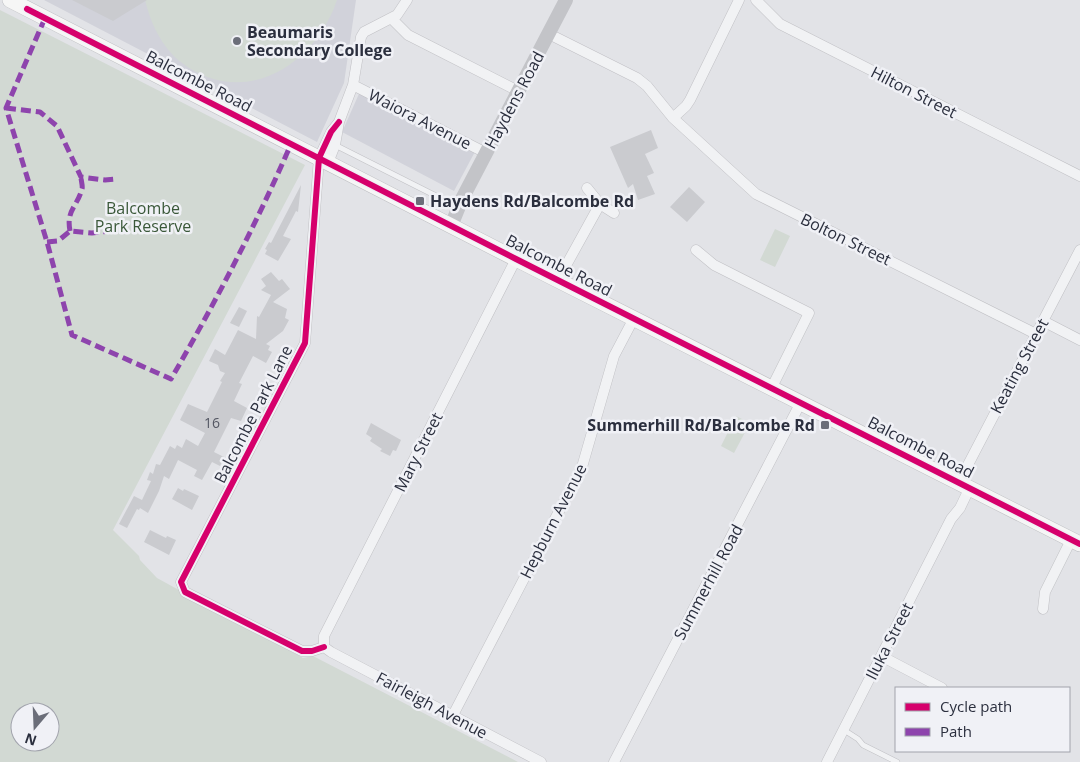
<svg xmlns="http://www.w3.org/2000/svg" width="1080" height="762" viewBox="0 0 1080 762" font-family="'Open Sans',sans-serif">
<style>
.built{fill:#d1d2da}
.green{fill:#d2d9d3;fill-rule:evenodd}
.building{fill:#cacbcf}
.lines{fill:none;stroke-linecap:round;stroke-linejoin:round}
.lane-casing{stroke:#c1c1c5;stroke-width:6}
.street-casing{stroke:#c1c1c5;stroke-width:11}
.primary-casing{stroke:#bfc0c4;stroke-width:16}
.lane{stroke:#f1f2f4;stroke-width:5}
.street{stroke:#f1f2f4;stroke-width:10}
.secondary{stroke:#c3c4c8;stroke-width:14}
.primary{stroke:#f6f6f6;stroke-width:15}
.quiet{stroke:#8e44ad;stroke-width:5;stroke-dasharray:10 5;stroke-linecap:butt}
.cycleway-casing{stroke:#f0f1f6;stroke-width:9}
.cycleway{stroke:#d6006c;stroke-width:6}
.poi-dot{fill:#6b6e79;stroke:#f0f1f6;stroke-width:2}
.labels{text-anchor:middle;dominant-baseline:central;stroke-width:5;stroke-linejoin:round;paint-order:stroke}
.number-label{font-size:14px;fill:#545763}
.poi-label{font-size:16px;font-weight:bold;fill:#2b2f3e;stroke:#f0f1f6;text-anchor:start}
.street-label{font-size:16px;fill:#2b2f3e;stroke:#f0f1f6}
.park-label{font-size:16px;fill:#3a5839;stroke:#f0f1f6}
</style>
<rect width="100%" height="100%" fill="#e2e3e7"/>
<path class="built" d="M44,0H356L344,83L317,142Z
M362,87L478,146L454,191L342,132Z"/>
<path class="green" d="M145,0H337C319,53 266,98 207,77C195,72 181,64 172,54C158,39 150,20 145,0Z
M0,10L305,165L113,530L139,556L140,560L157,578L303,658L313,656L518,762H0ZM20,712H50V742H20Z
M775,229L790,236L775,267L760,260Z
M736,416L750,423L734,453L721,446Z"/>
<path class="building" d="M72,0H147L113,21Z
M651,130L658,148L645,154L654,173L647,176L655,194L638,200L633,184L628,188L610,147Z
M301,185L298,212L296,211L294,215L283,236L291,239L278,261L265,254L267,250L265,249L269,242L271,243Z
M689,187L705,202L687,222L670,207Z
M271,272L279,281L282,279L290,289L273,302L287,309L285,318L289,320L283,331L266,344L270,346L268,350L272,352L266,363L253,356L239,383L242,384L234,401L247,408L241,421L231,418L214,452L224,457L220,466L212,462L202,480L194,476L197,470L178,460L169,479L164,476L159,491L148,513L140,508L139,510L137,509L127,528L119,524L134,496L142,500L151,481L147,480L150,472L153,474L156,464L160,465L170,446L175,449L177,445L182,448L186,439L198,446L205,433L180,420L188,404L207,412L222,382L220,381L225,373L220,371L218,365L209,361L215,349L225,355L238,330L256,339L257,316L259,317L271,295L261,290L266,286L261,279Z
M239,307L247,311L239,327L230,323Z
M371,423L401,440L396,451L393,450L390,456L380,451L382,449L370,441L372,438L366,434Z
M178,488L183,491L184,489L199,496L192,510L172,499Z
M150,530L166,538L167,536L176,540L169,555L144,542Z"/>
<g class="lines">
<defs>
<path id="lane" d="M335,145L454,205
M844,730L858,739L863,745L897,762"/>
<path id="street" d="M756,0L780,24L1080,176
M392,19L408,35L518,91
M549,34L637,78L647,86L673,118L756,194L1036,334
M353,85L486,153
M673,118L686,106L690,100L739,0
M328,163L335,145L339,122L353,85L361,37L364,32L397,15L407,0
M587,188L600,204
M696,250L714,265L809,313L772,387
M558,280L600,204L614,213
M1043,321L1080,340
M959,482L1080,250
M1043,609L1045,592L1071,540
M324,647L312,651H302L185,592L181,582L305,343L319,158L331,132L339,122
M324,647V636L516,259
M324,647L331,652L541,762
M881,656L942,688
M452,717L582,467L614,356L634,318
M614,762L801,402
M827,762L951,519L960,508L970,487"/>
<path id="primary" d="M10,0L516,259L1080,544"/>
</defs>
<use href="#lane" class="lane-casing"/>
<use href="#street" class="street-casing"/>
<use href="#primary" class="primary-casing"/>
<use href="#lane" class="lane"/>
<use href="#street" class="street"/>
<path class="secondary" d="M451,226L462,199L566,0"/>
<use href="#primary" class="primary"/>
<path class="quiet" d="M45,18L6,108L47,242L72,335L171,379C215,303 256,225 291,144
M6,108L40,112L57,126L81,177L105,180L116,179
M70,231C66,210 77,207 82,189C83,186 81,181 81,177
M47,242L58,241L70,231L92,233L110,231"/>
<defs>
<path id="cycleway" d="M27,9L516,259L1080,544
M324,647L312,651H302L185,592L181,582L305,343L319,158L331,132L339,122"/>
</defs>
<use href="#cycleway" class="cycleway-casing"/>
<use href="#cycleway" class="cycleway"/>
</g>
<g class="poi-dot">
<circle cx="237" cy="41" r="5"/>
<rect x="415" y="196" width="10" height="10" rx="2.5"/>
<rect x="820" y="420" width="10" height="10" rx="2.5"/>
</g>
<g class="labels">
<g class="number-label">
<text x="212" y="422">16</text>
</g>
<g class="poi-label">
<text x="247" y="32">Beaumaris<tspan x="247" dy="18">Secondary College</tspan></text>
<text x="430" y="201">Haydens Rd/Balcombe Rd</text>
<text x="815" y="425" text-anchor="end">Summerhill Rd/Balcombe Rd</text>
</g>
<g class="street-label">
<text transform="translate(199 81) rotate(27)">Balcombe Road</text>
<text transform="translate(914 92) rotate(27)">Hilton Street</text>
<text transform="translate(514 100) rotate(-62)">Haydens Road</text>
<text transform="translate(420 119) rotate(27)">Waiora Avenue</text>
<text transform="translate(846 239) rotate(26)">Bolton Street</text>
<text transform="translate(559 265) rotate(27)">Balcombe Road</text>
<text transform="translate(1019 366) rotate(-62)">Keating Street</text>
<text transform="translate(253 414) rotate(-63)">Balcombe Park Lane</text>
<text transform="translate(921 447) rotate(27)">Balcombe Road</text>
<text transform="translate(418 452) rotate(-63)">Mary Street</text>
<text transform="translate(553 521) rotate(-63)">Hepburn Avenue</text>
<text transform="translate(708 582) rotate(-62)">Summerhill Road</text>
<text transform="translate(889 641) rotate(-63)">Iluka Street</text>
<text transform="translate(432 705) rotate(28)">Fairleigh Avenue</text>
</g>
<g class="park-label">
<text x="143" y="208">Balcombe<tspan x="143" dy="18">Park Reserve</tspan></text>
</g>
</g>
<rect x="895" y="687" width="175" height="65" fill="#f0f1f6" stroke="#a1a3ac"/>
<rect x="905" y="703" width="25" height="8" fill="#d6006c" stroke="#a1a3ac"/>
<text x="940" y="712" font-size="15" fill="#2b2f3e">Cycle path</text>
<rect x="905" y="728" width="25" height="8" fill="#8e44ad" stroke="#a1a3ac"/>
<text x="940" y="737" font-size="15" fill="#2b2f3e">Path</text>
<g transform="translate(35 727) rotate(199)"><circle r="24" fill="#f0f1f6" stroke="#a1a3ac"/>
<path d="M0-4L9 19L0 12L-9 19Z" fill="#6b6e79"/>
<text y="-8" font-size="14" font-weight="bold" text-anchor="middle" fill="#2b2f3e">N</text>
</g>
</svg>
